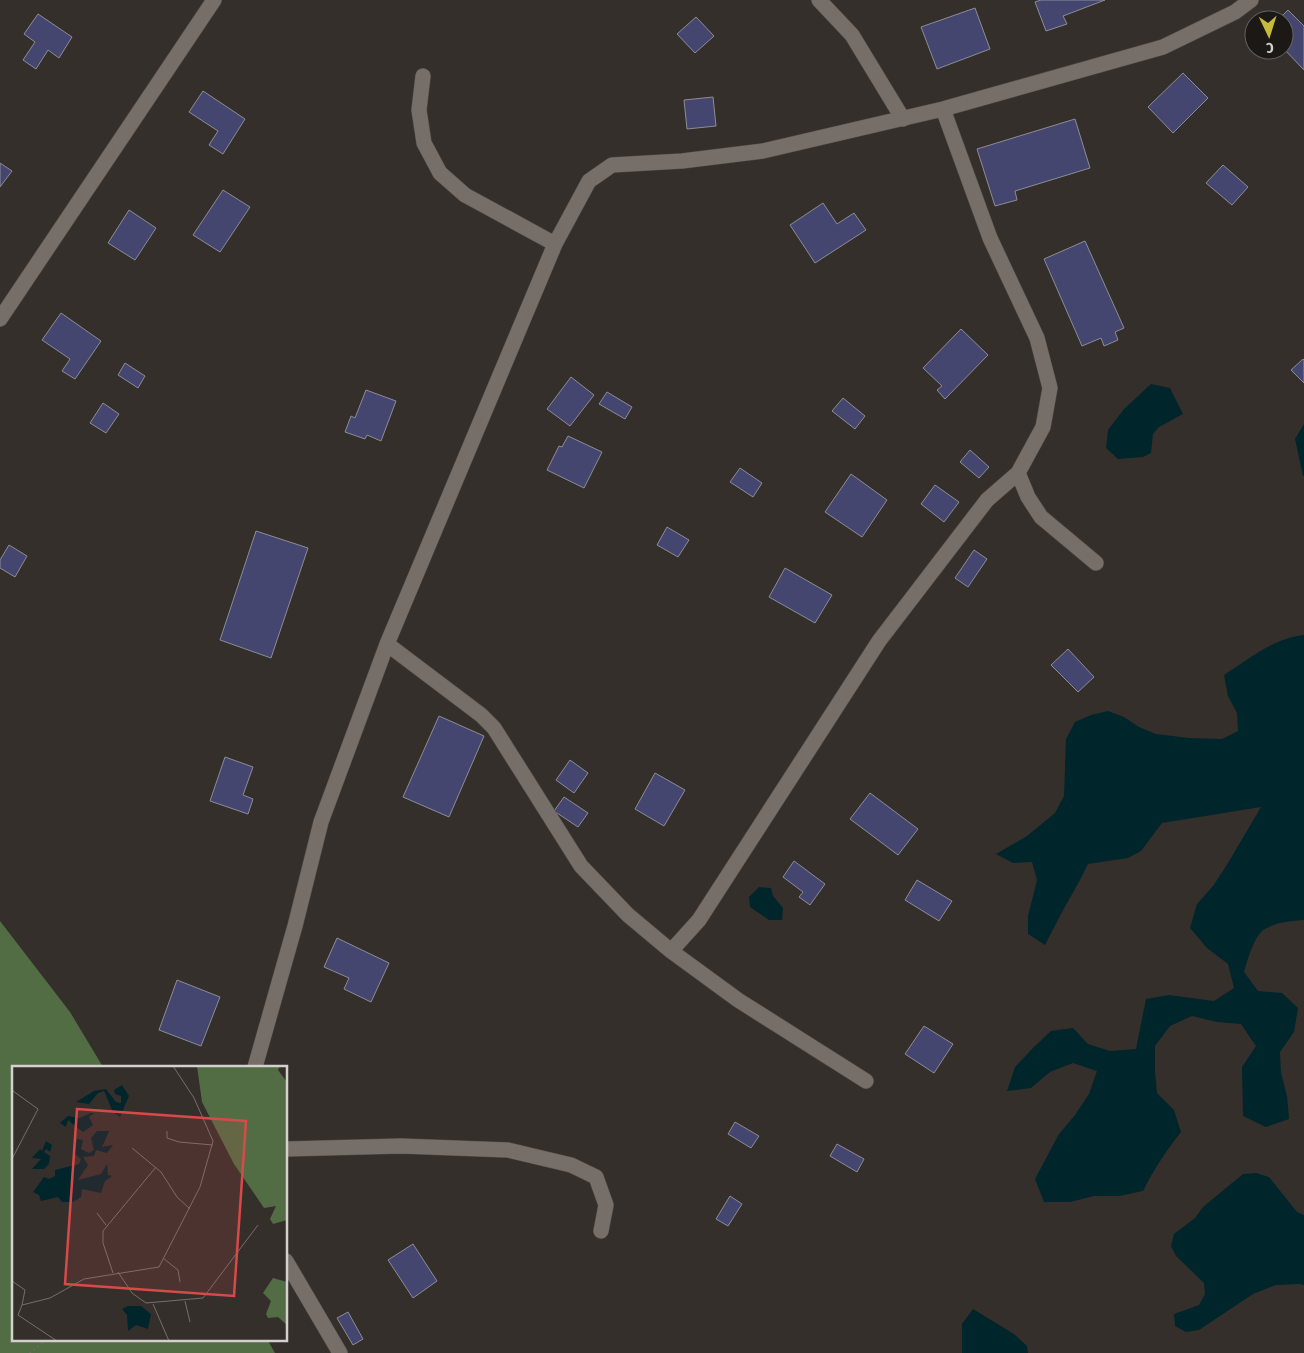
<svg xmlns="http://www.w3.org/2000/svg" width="1304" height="1353" viewBox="0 0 1304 1353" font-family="'Fira Sans Condensed',sans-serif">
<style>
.forest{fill:#526d44}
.water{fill:#00252b}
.building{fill:#444670;stroke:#8c8d95}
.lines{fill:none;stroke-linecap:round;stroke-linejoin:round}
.minor-casing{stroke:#504b47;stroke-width:16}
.path{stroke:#706b67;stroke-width:3;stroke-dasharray:1 4;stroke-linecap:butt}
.minor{stroke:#756e69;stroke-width:15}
.inset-road{fill:none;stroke:#756f6c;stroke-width:1}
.view{fill:#d64a49;fill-opacity:0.15;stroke:#d64a49;stroke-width:2.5}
.inset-edge{fill:none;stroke:#d4d0ce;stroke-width:2.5}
</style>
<rect width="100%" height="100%" fill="#352f2b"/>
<path class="forest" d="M0,921L70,1012L103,1067H14V1339H267L275,1353H0Z"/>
<path class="water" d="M1151,384L1170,388L1183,414L1159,427L1153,434L1151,453L1143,457L1118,459L1106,448L1108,430L1124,409Z
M1304,424V476H1303L1295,439Z
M1304,635V920C1291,921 1277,922 1265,929C1254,935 1247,961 1244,972L1258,991L1282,993L1298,1008L1294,1032L1280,1052L1281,1073L1287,1096L1289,1119L1266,1127L1243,1116L1242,1067L1256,1046L1241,1024L1217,1022L1192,1016L1170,1026L1155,1046V1071L1157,1093L1174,1110L1181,1132C1166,1151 1154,1169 1143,1191L1119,1196H1094L1070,1202H1044L1035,1179L1059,1134L1075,1115L1089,1094L1097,1071L1073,1063L1050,1072L1031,1088L1007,1091L1015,1067L1033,1048L1051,1031L1073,1028L1088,1044L1110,1051L1136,1049L1146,999L1169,995L1214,1001L1234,988L1228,964L1207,948L1190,928L1197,904L1213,886L1228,863L1261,807L1162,823L1141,851L1128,858L1088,864L1080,880L1062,912L1045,945L1028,934V916L1037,880L1032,862L1013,863L996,854L1027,836L1055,813L1064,796L1066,739L1075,722L1091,715L1108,711L1124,717L1139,727L1156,734L1189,738L1222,739L1238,731L1237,713L1228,696L1224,675C1249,659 1274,638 1304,635Z
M759,887L771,888L773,896L783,908L782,920H769L750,907L749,897Z
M1256,1173L1269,1177L1297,1212L1304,1215V1285L1300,1284L1276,1285L1253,1294L1199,1330L1186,1332L1175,1326L1174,1314L1199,1305L1205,1294L1204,1283L1176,1256L1171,1246L1174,1234L1195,1218L1203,1207L1243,1174Z
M973,1309L1014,1334L1027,1346L1028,1353H962V1324Z"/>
<path class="building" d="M1041,0H1105L1063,16L1067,24L1046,31L1035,2Z
M975,8L990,49L937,69L921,27Z
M1288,10L1304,26V70L1284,49V20H1278Z
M38,14L72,37L59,58L48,50L36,69L23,60L35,42L24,34Z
M696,17L714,36L695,53L677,34Z
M1183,73L1208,98L1173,133L1148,107Z
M203,91L245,119L223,154L209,145L218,131L189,112Z
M713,97L716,126L687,129L684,100Z
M1075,119L1090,168L1015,191L1017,200L995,206L977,149Z
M0,163L12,171L0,187Z
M1223,165L1248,187L1232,205L1206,183Z
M223,190L250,207L220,252L193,235Z
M823,203L837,224L854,213L866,230L815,263L790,225Z
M129,210L156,228L135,260L108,243Z
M1085,241L1124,328L1115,332L1118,340L1104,346L1101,338L1082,346L1044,259Z
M61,313L101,341L75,379L62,371L70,359L42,340Z
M961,329L988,355L945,399L937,390L942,386L923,368Z
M1303,359L1304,360V383L1291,370Z
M125,363L145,376L138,388L118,375Z
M571,377L594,395L570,426L547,409Z
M366,390L396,401L381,441L367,435L365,439L345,432L351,416L355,418Z
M607,392L632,407L625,419L599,404Z
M843,398L865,416L855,429L832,411Z
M103,403L119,414L106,433L90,423Z
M568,436L602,452L584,488L547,470L559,446L562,447Z
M970,450L989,467L979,478L960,462Z
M740,468L762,483L753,497L730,482Z
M851,474L887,500L862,537L825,512Z
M935,485L959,502L944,522L921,504Z
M667,527L689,540L678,557L657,545Z
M256,531L308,548L271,658L220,640Z
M9,545L27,556L15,577L0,568V560Z
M974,550L987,559L968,587L955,578Z
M785,568L832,595L815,623L769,597Z
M1068,649L1094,677L1078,692L1051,665Z
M439,716L484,736L449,817L403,797Z
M225,757L253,767L243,795L253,799L248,814L210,801Z
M570,760L588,773L574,793L556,780Z
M655,773L685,790L664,826L635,809Z
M870,793L918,829L898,855L850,819Z
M564,797L588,813L578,827L554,811Z
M794,861L825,884L810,905L799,897L803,892L783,877Z
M917,880L952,901L939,921L905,900Z
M337,938L389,963L371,1002L344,989L349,978L324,967Z
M177,980L220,997L201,1046L159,1030Z
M924,1026L953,1044L934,1073L905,1054Z
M735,1122L759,1136L751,1148L728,1134Z
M837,1144L864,1159L857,1172L830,1156Z
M730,1196L742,1204L728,1226L716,1219Z
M413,1244L437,1281L413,1298L388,1260Z
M348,1312L363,1339L353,1345L337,1318Z"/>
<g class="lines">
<defs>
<path id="minor" d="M819,0L852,35L903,119
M423,76L419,110L424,143L440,173L465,195L555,244
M0,319L214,0
M1018,473L1028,497L1041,517L1096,563
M387,644L481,715L494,728L581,866L628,915L671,951L738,1000L866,1081
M671,951L699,920L879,641L987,500L1018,473L1043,427L1050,388L1037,338L990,238L943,109
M255,1067L295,926L321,822L387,644L555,244L589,181L612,165L682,161L763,151L943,109L1163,47L1235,12L1251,0
M286,1149L401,1146L508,1150L571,1165L596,1177L606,1205L601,1231
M286,1261L340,1353"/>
</defs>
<use href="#minor" class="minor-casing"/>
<path class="path" d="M30,1353L47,1339"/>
<use href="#minor" class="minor"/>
</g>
<g transform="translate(12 1066)">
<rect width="275" height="275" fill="#352f2b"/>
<path d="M185,0H268L266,4L275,16V154L261,158L258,153L264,140L252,142L222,98L190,36ZM261,212L275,216V259L266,251L256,252L254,248L259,235L251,227Z" fill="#526d44"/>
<path d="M110,19L117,30L108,51L101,46L92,25L86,27L77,38L64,36L82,25L94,23L104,36L109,37V30L103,28L102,24ZM79,47H82L77,51L81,59L71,66L56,54L54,61L48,57L56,50L68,52ZM85,65H97L90,81L101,79L95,87L84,84L82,90L71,91L76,99L66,114L89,108L95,98L96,109L100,110L93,115L89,127L70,123L69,131L61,136H50L46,131L29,135L27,129L21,126L32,111L37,113L43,110V104L67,98L69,93L63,88L65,73L71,74L69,83L77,87L82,84L79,72ZM34,75L40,79L38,86L34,83L32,86L38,90L37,98L32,103H20L29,93L20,92L28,83L30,85ZM116,240H129L139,248L136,263L124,259L116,265L115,249L110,243Z" fill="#00252b"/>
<path class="inset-road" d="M155,65V72L167,76L201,79M120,82L149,106L165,131L178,143M0,93L26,43L1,25M85,147L94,159M152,193L166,204L168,216M106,206L120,227L134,237L191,232L246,159M101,207L91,177V165L144,101M0,215L13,224L10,239M173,235L178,256M141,238L157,275M45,275L6,249L10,239L38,232L72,213L147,201L188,121L201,75L182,32L161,0"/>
<path class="view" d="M65,43L234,55L222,230L53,218Z"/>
<rect width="275" height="275" class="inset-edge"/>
</g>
<g transform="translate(1269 35) rotate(176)"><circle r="24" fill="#1b1816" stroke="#656260"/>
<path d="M0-4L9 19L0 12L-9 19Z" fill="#c7bb3c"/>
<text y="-8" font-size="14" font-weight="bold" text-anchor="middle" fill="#d4d0ce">С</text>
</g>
</svg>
